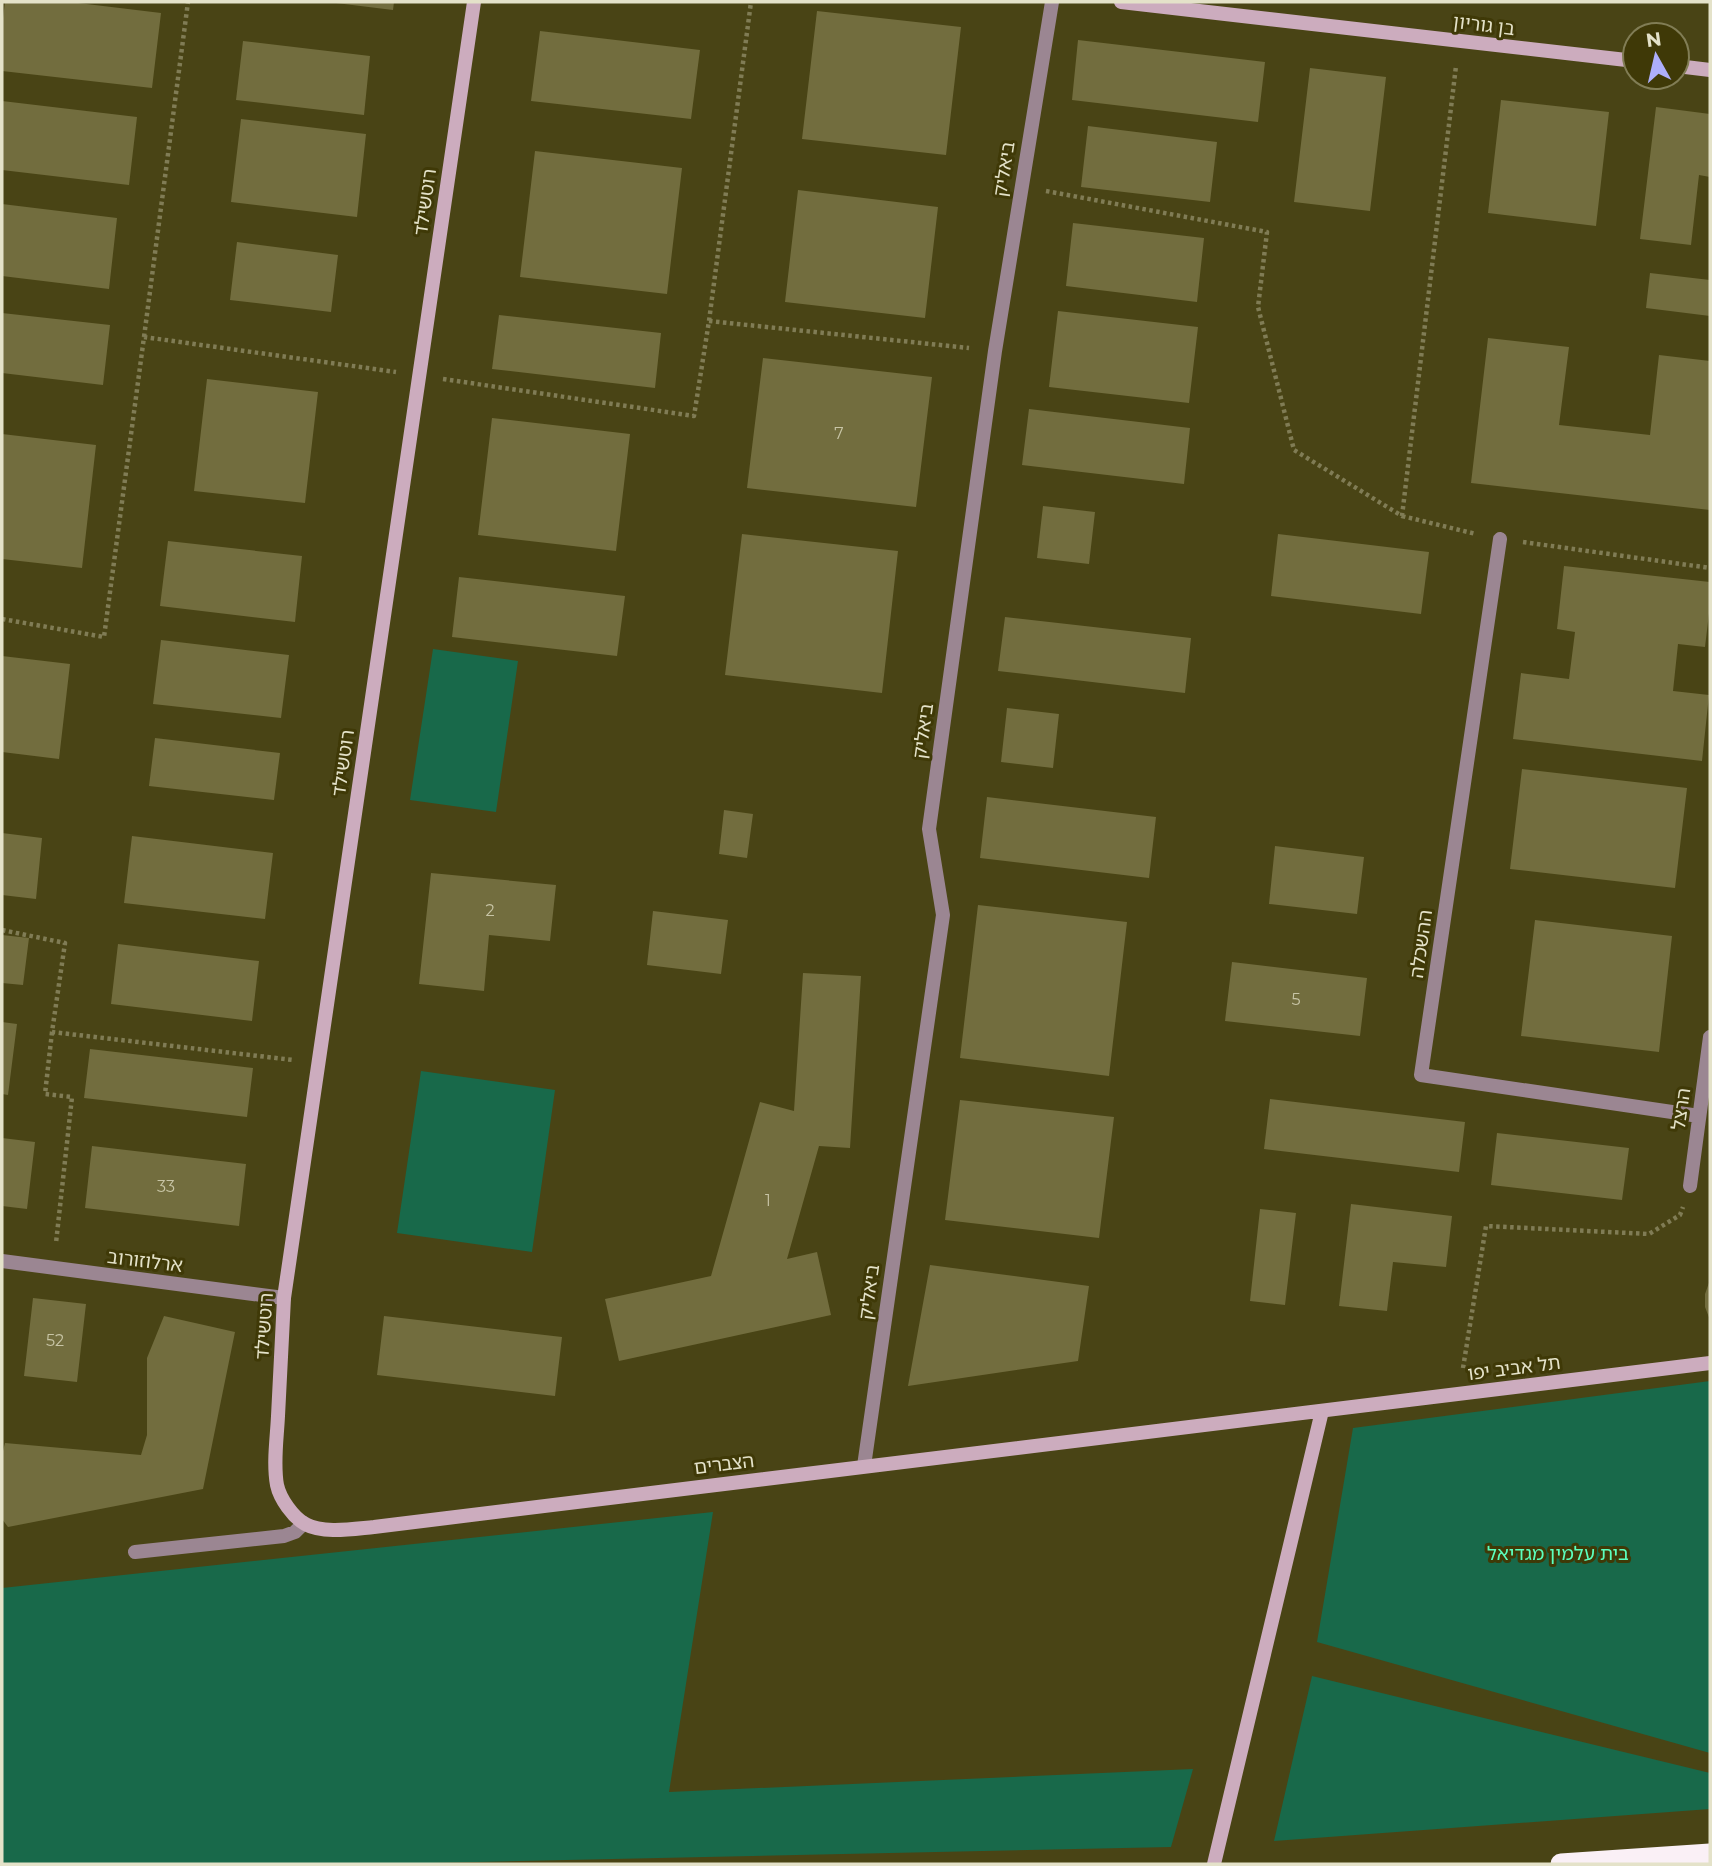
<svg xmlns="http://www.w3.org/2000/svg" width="1712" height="1866" viewBox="0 0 1712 1866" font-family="Montserrat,'Noto Sans Hebrew',sans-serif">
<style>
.green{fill:#18694a}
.building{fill:#726d3e}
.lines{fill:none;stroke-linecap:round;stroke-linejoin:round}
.path{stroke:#807c55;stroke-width:4.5;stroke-dasharray:3.5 3.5;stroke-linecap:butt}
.street{stroke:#9b8692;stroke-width:14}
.secondary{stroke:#ccacbe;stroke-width:14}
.highway{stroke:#faf0f6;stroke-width:21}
.labels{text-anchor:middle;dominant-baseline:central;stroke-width:6;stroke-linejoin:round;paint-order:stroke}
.number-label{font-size:16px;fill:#c8c5a6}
.street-label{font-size:19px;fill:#e4e2c9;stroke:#3f3907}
.park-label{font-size:19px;fill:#5bffbe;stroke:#3f3907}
</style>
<rect width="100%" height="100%" fill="#494415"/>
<path class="green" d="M433,649L518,661L496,812L410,800Z
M421,1071L555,1090L532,1252L397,1233Z
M1710,1381V1753L1317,1642L1353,1428Z
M713,1512L669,1792L1193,1769L1171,1847L386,1864H2V1588Z
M1312,1676L1710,1773V1809L1274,1841Z"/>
<path class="building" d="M5,2H70L161,13L152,88L2,71V26Z
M336,2H394L393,10L336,3Z
M817,11L961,27L946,155L802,139Z
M540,31L700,50L691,119L531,101Z
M1078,40L1265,62L1258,122L1072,100Z
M243,41L370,56L364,115L236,100Z
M1310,68L1386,77L1370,211L1294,202Z
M1501,100L1609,112L1596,226L1488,213Z
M2,101L137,117L129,185L2,170Z
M1656,107L1710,114V177L1699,175L1691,245L1640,239Z
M241,119L366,134L357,217L231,202Z
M1088,126L1217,142L1210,202L1081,187Z
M535,151L682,168L667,294L520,277Z
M798,190L938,207L925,318L785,302Z
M2,204L117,218L109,289L2,276Z
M1073,223L1204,238L1197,302L1066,286Z
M237,242L338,255L331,312L230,300Z
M1650,273L1710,280V316L1646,308Z
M1058,311L1198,327L1189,403L1049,387Z
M2,313L110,325L103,385L2,373Z
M499,315L661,333L655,388L492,369Z
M1488,338L1569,347L1559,425L1650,435L1659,355L1710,361V510L1471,483Z
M763,358L932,377L916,507L747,488Z
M207,379L318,392L305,503L194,491Z
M1029,409L1190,428L1184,484L1022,465Z
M492,418L630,434L616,551L478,535Z
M2,434L96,445L82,568L2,559Z
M1043,506L1095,512L1089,564L1037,558Z
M742,534L898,551L882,693L725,675Z
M1278,534L1429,552L1421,614L1271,596Z
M168,541L302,556L295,622L160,606Z
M1564,566L1710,582V605L1705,647L1678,644L1673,691L1709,695L1702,761L1513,739L1521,673L1569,679L1575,632L1557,629Z
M459,577L625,596L617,656L452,637Z
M1005,617L1191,638L1185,693L998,671Z
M161,640L289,655L281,718L153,704Z
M2,656L70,664L59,759L2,752Z
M1007,708L1059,714L1053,768L1001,762Z
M155,738L280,753L274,800L149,786Z
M1522,769L1687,788L1675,888L1510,869Z
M987,797L1156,817L1149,878L980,858Z
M724,810L753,814L747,858L719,854Z
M2,833L42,838L36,899L2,895Z
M132,836L273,853L265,919L124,903Z
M1275,846L1364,857L1357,914L1269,904Z
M431,873L556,885L550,941L489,935L484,991L419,984Z
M978,905L1127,922L1109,1076L960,1058Z
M653,911L728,920L721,974L647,965Z
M1535,920L1672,936L1659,1052L1521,1036Z
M2,935L29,938L23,985L2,983Z
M118,944L259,961L252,1021L111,1004Z
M1232,962L1367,978L1360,1036L1225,1021Z
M803,973L861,976L850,1148L819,1146L787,1259L817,1252L831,1315L619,1361L605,1299L711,1276L760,1102L794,1111Z
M2,1022L17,1024L8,1095L2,1094Z
M90,1049L253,1068L247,1117L84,1098Z
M1270,1099L1465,1122L1459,1172L1264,1149Z
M960,1100L1114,1117L1099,1238L945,1220Z
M1497,1133L1629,1148L1622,1200L1491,1185Z
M2,1138L35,1142L27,1209L2,1206Z
M92,1146L246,1164L239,1226L85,1208Z
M1351,1204L1452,1216L1446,1267L1393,1262L1387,1311L1339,1306Z
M1260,1209L1296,1213L1285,1305L1250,1301Z
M930,1265L1089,1286L1078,1361L908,1386Z
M1710,1280V1320L1705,1307V1294Z
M33,1298L86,1304L77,1382L24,1376Z
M164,1316L235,1332L203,1489L8,1527L2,1519V1455L5,1443L141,1455L147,1435V1358Z
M384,1316L562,1337L555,1396L377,1375Z"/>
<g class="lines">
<path class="path" d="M1046,191L1267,232L1258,307L1294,450L1402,516L1456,66
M709,321L969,348
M144,337L188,2
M443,379L694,416L709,321L751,2
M1402,516L1476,534
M1523,542L1710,568
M2,619L104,637L144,337L396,372
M2,930L65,943L52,1032L293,1060
M52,1032L45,1094L72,1097L56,1243
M1463,1368L1486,1226L1649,1234L1680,1215L1683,1207"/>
<path class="street" d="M1500,539L1421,1075L1699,1116
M1690,1186L1710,1037
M2,1261L284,1298
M864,1466L943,915L929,829L995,351L1052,2
M135,1552L284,1536L295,1532L304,1523"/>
<path class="secondary" d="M474,2L284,1298C282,1337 280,1377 278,1416C277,1438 273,1463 277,1485C280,1499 293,1517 305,1524C324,1534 352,1529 374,1527L1710,1363
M1121,2L1635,61
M1677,66L1710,70
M1214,1864L1322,1411"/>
<path class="highway" d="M1561,1864L1710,1854"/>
</g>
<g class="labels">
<g class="number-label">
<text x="839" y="433">7</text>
<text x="490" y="910">2</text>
<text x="1296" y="999">5</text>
<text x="166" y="1186">33</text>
<text x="768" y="1200">1</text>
<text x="55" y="1340">52</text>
</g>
<g class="street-label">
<text transform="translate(1484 25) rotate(7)">בן גוריון</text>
<text transform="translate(1004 169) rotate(-81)">ביאליק</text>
<text transform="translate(425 202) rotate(-82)">רוטשילד</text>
<text transform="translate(923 731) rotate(-82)">ביאליק</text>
<text transform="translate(343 763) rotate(-82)">רוטשילד</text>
<text transform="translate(1421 944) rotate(-82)">ההשכלה</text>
<text transform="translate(1681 1109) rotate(-82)">הרצל</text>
<text transform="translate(145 1261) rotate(7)">ארלוזורוב</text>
<text transform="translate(869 1292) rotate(-82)">ביאליק</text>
<text transform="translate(264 1326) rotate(-86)">רוטשילד</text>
<text transform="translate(1514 1368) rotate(-7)">תל אביב יפו</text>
<text transform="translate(724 1464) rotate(-7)">הצברים</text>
</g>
<g class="park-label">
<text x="1558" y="1553">בית עלמין מגדיאל</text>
</g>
</g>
<rect width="1712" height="1866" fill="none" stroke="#e4e2c9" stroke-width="7"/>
<g transform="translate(1656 56) rotate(352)"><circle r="33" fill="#3f3907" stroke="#817d55" stroke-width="2"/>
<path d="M0-5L12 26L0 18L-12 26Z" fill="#adaefb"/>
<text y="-10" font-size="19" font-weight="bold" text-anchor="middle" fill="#e4e2c9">N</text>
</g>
</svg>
